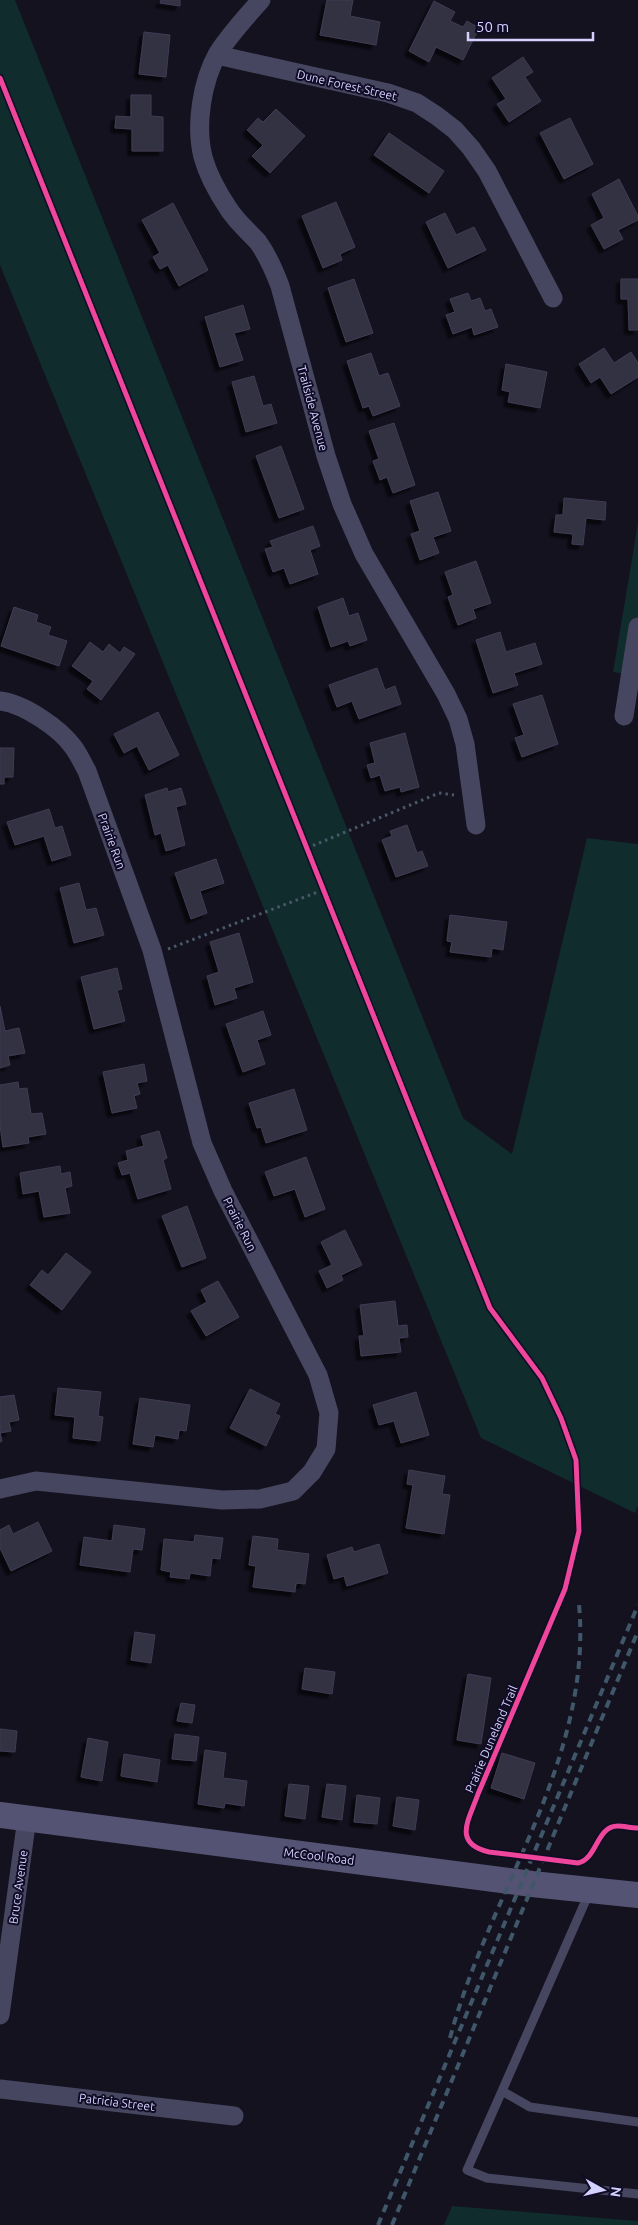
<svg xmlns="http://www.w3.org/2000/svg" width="638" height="2225" viewBox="0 0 638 2225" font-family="Ubuntu,sans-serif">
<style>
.green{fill:#102c2c}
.building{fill:#323042;stroke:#403c54;filter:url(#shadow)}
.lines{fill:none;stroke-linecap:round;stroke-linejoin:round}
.path{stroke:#485969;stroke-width:3;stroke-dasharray:2.5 4;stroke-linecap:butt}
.lane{stroke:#464660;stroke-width:9}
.street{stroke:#464660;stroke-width:19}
.secondary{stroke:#555373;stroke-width:26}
.rail{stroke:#405769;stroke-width:4;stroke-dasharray:8 6;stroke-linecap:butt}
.cycleway-casing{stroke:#100c25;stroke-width:8}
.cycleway{stroke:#ed469a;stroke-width:5}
.labels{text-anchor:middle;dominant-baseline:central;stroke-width:4;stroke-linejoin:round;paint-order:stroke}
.street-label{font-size:12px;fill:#d5d1ff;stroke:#100c25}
</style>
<defs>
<filter id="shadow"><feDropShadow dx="-4.5" dy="4.5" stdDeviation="1" flood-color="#0009"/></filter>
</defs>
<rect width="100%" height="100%" fill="#14121f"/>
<path class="green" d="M0,0H15L463,1118L512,1154L587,838L638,844V1506L635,1513L481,1438L0,265Z
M638,523V676L613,672Z
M452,2206L638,2221V2225H444Z"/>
<path class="building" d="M161,0H180V6L160,3Z
M327,0H353L350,16L380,22L376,45L320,35Z
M434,1L455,12L450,21L463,27L467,21L479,28L463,60L436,47L429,62L409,51Z
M144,32L170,35L166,77L139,74Z
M523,57L533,72L525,77L541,101L509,122L497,104L506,99L492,78Z
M131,95H151V116L163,117V151H132V129L115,128L116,116L131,117Z
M276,109L305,136L270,173L252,156L263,145L247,130L258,118L263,122Z
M570,118L593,164L564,179L540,133Z
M389,133L444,171L429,193L374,155Z
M619,179L638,216V220L618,230L623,239L604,249L591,225L604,218L592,194Z
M336,202L355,247L340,254L342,260L323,268L302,216Z
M173,203L208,270L179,286L168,265L160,269L153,257L160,253L142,220Z
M445,213L456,235L474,227L486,250L448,268L426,222Z
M354,279L373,333L346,342L328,288Z
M621,279H638V330H629L628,299H621Z
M468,293L471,301L480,298L485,311L491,309L498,327L474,335L472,327L453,334L446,315L455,312L450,299Z
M243,305L250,329L234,333L243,360L220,367L205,317Z
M604,348L614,363L631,352L638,363V377L611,394L600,377L591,383L579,364Z
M371,353L379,376L388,373L400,406L373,416L369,406L363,408L347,361Z
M506,364L547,372L540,408L508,402L510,392L502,390Z
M254,376L263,406L271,404L277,423L246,432L232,382Z
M394,423L415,485L393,493L387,477L380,480L373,461L379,459L369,431Z
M281,446L304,509L279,518L256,456Z
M438,492L451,531L433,537L439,553L420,560L411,534L420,531L410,501Z
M564,498L606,502L605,520L586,518L583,545L572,544L573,534L554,532L556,515H563Z
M313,526L320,546L310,550L318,574L290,584L284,568L273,572L265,549L273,547L270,541Z
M476,561L491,603L473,609L476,618L458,625L448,597L453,595L445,572Z
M343,598L349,616L358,613L367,640L350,646L348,641L331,647L318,607Z
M14,607L38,615L36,622L51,627L48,635L67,641L59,666L1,646Z
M500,632L506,652L535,643L542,664L514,673L518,685L493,693L476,640Z
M90,642L103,652L109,644L120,653L124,647L135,654L101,700L87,689L93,681L72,666Z
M377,668L385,690L395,686L401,704L359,719L352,701L337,707L329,685Z
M542,695L558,744L522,757L515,738L524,735L513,704Z
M158,712L179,755L149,770L137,746L124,753L114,734Z
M405,733L419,787L401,792L400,787L385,791L380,775L371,778L367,765L375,763L370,743Z
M0,748H14L13,777H4V784H0Z
M167,788L168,792L181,788L186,804L176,807L185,845L166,851L161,833L155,835L145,795Z
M49,809L55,828L62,826L71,855L52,861L44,836L15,845L7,822Z
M407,825L417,853L422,851L428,866L396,877L382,840L392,836L390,831Z
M216,859L224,883L200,891L207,913L191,919L175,873Z
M79,883L86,910L96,908L104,935L74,943L60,888Z
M450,915L507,922L503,950L492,948L491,957L450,952L452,942L447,941Z
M239,933L253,982L234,988L237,998L215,1005L207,976L219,972L210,942Z
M117,968L122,989L117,990L125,1021L94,1029L81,977Z
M0,1006L5,1031L19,1028L25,1053L8,1056L10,1065L0,1068Z
M263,1011L271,1035L257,1040L265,1064L243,1072L226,1024Z
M144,1064L147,1081L137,1083L140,1094L134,1096L137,1108L112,1113L103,1072Z
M18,1082L19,1089L27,1088L31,1114L42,1113L46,1134L28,1137L29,1143L3,1147L0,1125V1085Z
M294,1089L307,1130L266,1143L261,1127L257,1128L249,1103Z
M159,1131L167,1158L163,1160L171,1189L138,1199L130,1173L122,1175L118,1163L128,1160L126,1151L144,1146L141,1136Z
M306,1157L325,1209L305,1217L295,1189L274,1196L265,1172Z
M60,1166L61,1174L70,1172L72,1186L65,1188L70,1213L44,1217L39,1191L23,1194L20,1173Z
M187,1206L206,1258L182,1267L162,1216Z
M345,1230L362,1265L341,1275L343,1280L327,1288L319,1271L332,1265L321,1242Z
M66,1253L91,1272L62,1310L30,1285L42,1270L48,1275Z
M218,1281L239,1317L206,1336L191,1311L207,1302L201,1290Z
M395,1301L398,1326L407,1325L408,1337L399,1338L401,1352L361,1356L359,1336H364L360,1305Z
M58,1388L101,1392L98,1416L103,1417L100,1441L73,1438L75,1417L55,1415Z
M250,1389L280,1404L275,1414L280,1416L266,1446L230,1428Z
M416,1392L429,1435L401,1443L394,1421L379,1425L373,1405Z
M14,1395L19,1420L9,1422L11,1431L0,1433L2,1441L0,1442V1397Z
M140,1398L190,1405L186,1431L179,1430L178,1439L155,1435L153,1447L133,1444Z
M409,1470L445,1476L442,1494L450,1495L444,1534L406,1528L413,1485L407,1484Z
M38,1522L52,1551L11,1571L0,1548V1530L9,1525L13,1534Z
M114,1525L145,1529L142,1550L133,1549L130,1572L80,1565L84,1537L112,1541Z
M195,1535L223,1538L220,1559L212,1558L210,1576L190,1573L189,1579L170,1577L171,1572L161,1570L164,1539L194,1542Z
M253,1536L278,1539L277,1550L309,1554L305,1584L296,1583L295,1592L253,1587L256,1566L249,1565Z
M379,1544L388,1573L347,1586L344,1576L334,1579L327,1555L352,1547L354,1552Z
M135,1632L155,1635L151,1663L131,1660Z
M305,1668L335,1672L332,1694L302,1689Z
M468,1674L491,1678L481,1744L457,1740Z
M181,1703L195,1705L192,1723L177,1721Z
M0,1729L17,1731L15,1752L0,1751Z
M175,1734L199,1737L196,1761L172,1759Z
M88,1738L108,1742L102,1781L81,1777Z
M205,1750L226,1753L223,1778L247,1781L244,1806L225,1803L224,1808L198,1804Z
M502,1753L535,1763L524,1799L491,1788Z
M124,1754L160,1760L157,1782L121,1776Z
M289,1784L309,1786L305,1819L285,1816Z
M327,1784L346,1786L342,1820L322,1817Z
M357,1795L380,1798L377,1824L354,1822Z
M397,1797L419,1800L415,1830L393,1826Z"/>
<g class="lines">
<path class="path" d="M307,848L439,793L454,795
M168,949L323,890"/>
<path class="lane" d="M589,1893L502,2091L530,2107L638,2122
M502,2091L467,2170L487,2178L638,2194"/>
<path class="street" d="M261,0C246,17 230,34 218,53C202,81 195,125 203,157C208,175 218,193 228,208C236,221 248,231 258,242C268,256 274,270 280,286L326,456L342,504L364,554L446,694L458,719L465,744L476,825
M217,55L388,93L417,103L437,116L455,130L471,148L487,171L553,298
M0,701C24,704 60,728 74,748C79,755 83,764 87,771L152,950L202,1143L223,1191L318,1375L329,1413L326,1449L312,1472L293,1491L260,1499L222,1500L36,1481L0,1489
M624,716L638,627
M0,2015L27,1818
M0,2089L234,2116"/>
<path class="secondary" d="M0,1815L532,1884L638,1895"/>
<path class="rail" d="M450,2038C489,1891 593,1761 579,1604
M378,2225L638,1605
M392,2225L638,1631"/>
<defs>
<path id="cycleway" d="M0,78L490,1308L542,1378L561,1418L576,1460L579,1531L565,1589L478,1794C469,1820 452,1843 489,1852L578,1863C598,1858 596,1826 618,1826C624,1826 631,1828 638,1828"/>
</defs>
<use href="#cycleway" class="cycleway-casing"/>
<use href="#cycleway" class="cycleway"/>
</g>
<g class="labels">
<g class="street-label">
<text transform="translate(347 85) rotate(13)">Dune Forest Street</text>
<text transform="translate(313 408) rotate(75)">Trailside Avenue</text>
<text transform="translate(112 841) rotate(70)">Prairie Run</text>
<text transform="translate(240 1224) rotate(63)">Prairie Run</text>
<text transform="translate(491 1739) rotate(-67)">Prairie Duneland Trail</text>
<text transform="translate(319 1856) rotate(7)">McCool Road</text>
<text transform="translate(18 1887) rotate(-82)">Bruce Avenue</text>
<text transform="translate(117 2102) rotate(7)">Patricia Street</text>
</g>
</g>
<g transform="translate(603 2190) rotate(98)" stroke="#100c25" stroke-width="4" paint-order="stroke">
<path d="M0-4L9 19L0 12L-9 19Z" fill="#d5d1ff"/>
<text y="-8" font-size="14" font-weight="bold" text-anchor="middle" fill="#d5d1ff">N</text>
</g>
<path d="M468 32v8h125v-8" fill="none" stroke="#d5d1ff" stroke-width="2.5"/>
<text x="476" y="32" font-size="15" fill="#d5d1ff" stroke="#100c25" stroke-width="4" paint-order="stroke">50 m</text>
</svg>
